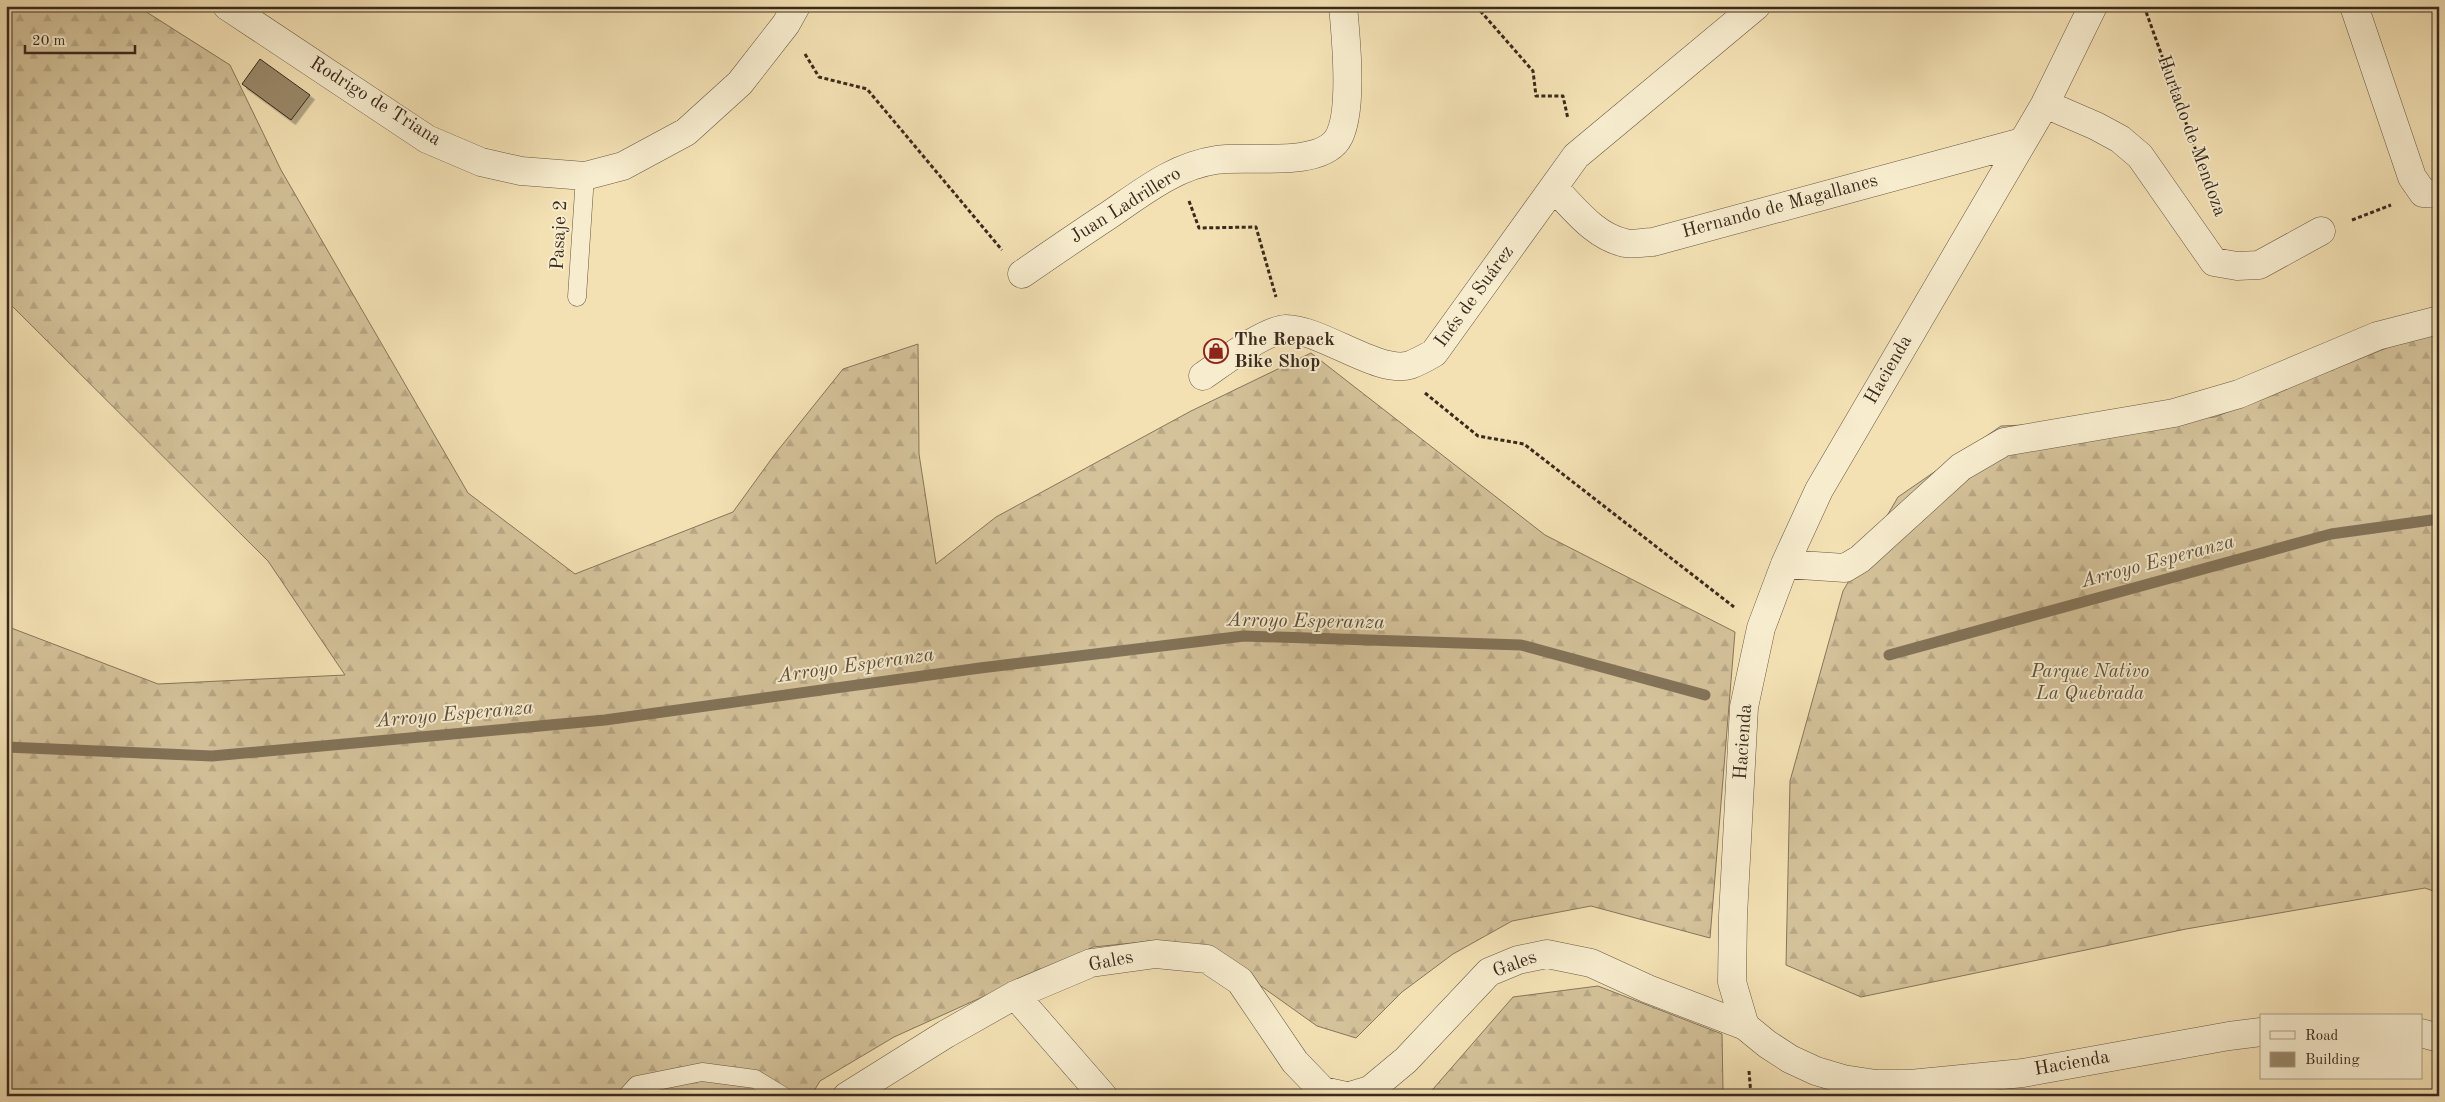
<svg xmlns="http://www.w3.org/2000/svg" width="2445" height="1102" viewBox="0 0 2445 1102" font-family="'Old Standard TT',serif">
<style>
.forest{fill:url(#forest-firs);stroke:#87765b}
.lines{fill:none;stroke-linecap:round;stroke-linejoin:round}
.stream{stroke:#837358;stroke-width:11}
.building{fill:#9a896b;stroke:#3a2a1c;filter:url(#shadow)}
.service-casing{stroke:#685842;stroke-width:19}
.minor-casing{stroke:#685842;stroke-width:29}
.path{stroke:#3a2a1c;stroke-width:3;stroke-dasharray:4 2.5;stroke-linecap:butt}
.service{stroke:#f7ecce;stroke-width:18}
.minor{stroke:#f7ecce;stroke-width:28}
.labels{text-anchor:middle;dominant-baseline:central;stroke-width:4;stroke-linejoin:round;paint-order:stroke}
.street-label{font-size:19px;fill:#3a2a1c;stroke:#f7ecce}
.poi-label{font-size:19px;font-weight:bold;fill:#3a2a1c;stroke:#f7ecce;text-anchor:start}
.park-label{font-size:19px;font-style:italic;fill:#60503c;stroke:#f7ecce}
.water-label{font-size:20px;font-style:italic;fill:#5f4e3a;stroke:#f7ecce}
</style>
<defs>
<pattern id="forest-firs" width="22" height="20" patternUnits="userSpaceOnUse" patternTransform="scale(1.25)"><rect width="22" height="20" fill="#d4c29a"/><path d="M5 1l3.5 6h-7zM16 11l3.5 6h-7z" fill="#b7a784"/></pattern>
<filter id="shadow"><feDropShadow dx="4.5" dy="4.5" stdDeviation="0" flood-color="#0004"/></filter>
</defs>
<rect width="100%" height="100%" fill="#f3e1b4"/>
<filter id="stains"><feTurbulence type="fractalNoise" baseFrequency=".004" numOctaves="4"/><feColorMatrix values="0 0 0 0 .2 0 0 0 0 .09 0 0 0 0 .02 0 0 0 .5 -.17"/></filter>
<radialGradient id="worn" r=".72"><stop offset=".6" stop-color="#630" stop-opacity="0"/><stop offset="1" stop-color="#630" stop-opacity=".3"/></radialGradient>
<path class="forest" d="M6 6H137L230 65 281 170 468 493 575 574 733 512 775 454 843 369 918 344 919 454 936 564 996 517 1191 411 1311 353 1545 535 1735 632 1710 938 1591 906 1512 921 1453 954 1402 992 1356 1038 1317 1026 1230 964 1153 941 1093 947 894 1037 820 1081 811 1096H6V626L158 684 345 675 268 561 6 300Z
M2419 335 2439 337V893L2425 888 2186 929 1861 997 1786 965 1790 781 1843 591 1898 497 2001 426 2215 417Z
M1598 986 1722 1034 1723 1089 1720 1096H1427L1513 997Z"/>
<g class="lines">
<path class="stream" d="M1889 655 2331 534 2439 519
M6 747 212 756 605 720 980 668 1244 636 1521 645 1705 695"/>
</g>
<path class="building" d="M260 59 310 95 291 120 242 84Z"/>
<g class="lines">
<defs>
<path id="service" d="M577 297 585 176
M627 1096 637 1085 702 1072 755 1079 783 1096"/>
<path id="minor" d="M227 6 427 139 481 162 521 171 585 176 623 166 686 132 740 83 786 24 796 6
M2093 6 2045 104 1819 490 1785 564 1761 628 1744 707 1733 916 1732 982 1745 1026 1767 1044 1790 1059 1816 1071 1843 1079 1876 1084H1910L2023 1073 2229 1036 2261 1032
M2354 6 2412 177 2423 193 2439 194
M2045 104 2096 126 2120 139 2140 156 2214 262 2237 266 2259 265 2321 231
M1554 188C1575 209 1594 236 1625 243 1633 245 1644 242 1653 242L2022 142
M1022 274C1051 254 1080 234 1109 215 1143 192 1175 166 1216 160 1246 155 1317 168 1337 140 1354 115 1346 38 1343 6
M1203 376C1221 364 1264 330 1286 329 1321 329 1379 375 1410 365 1418 362 1427 357 1434 353L1576 156 1756 6
M1785 564 1845 568 1860 559 1961 467 2004 442 2174 413 2239 394 2377 336 2439 320
M1015 995 1103 1096
M2421 1033 2439 1038
M847 1096 946 1034 1015 995 1091 963 1156 954 1207 959 1240 981 1295 1062 1323 1091 1346 1096
M1350 1096 1370 1090 1406 1060 1489 972 1518 960 1547 954 1591 963 1648 989 1745 1026"/>
</defs>
<use href="#service" class="service-casing"/>
<use href="#minor" class="minor-casing"/>
<path class="path" d="M1476 6 1533 71 1536 96H1563L1568 119
M2144 6 2214 201
M805 54 819 77 867 89 1002 250
M1189 201 1199 228 1256 227 1276 297
M2352 220 2391 205
M1425 393 1478 436 1524 444 1734 607
M1749 1071 1751 1096"/>
<use href="#service" class="service"/>
<use href="#minor" class="minor"/>
</g>
<defs>
<symbol id="shop-ring" viewBox="-11 -11 22 22"><circle r="9.5" fill="#f7ecce" stroke="#8f2418" stroke-width="1.5"/><path d="M-5-2.5h2.3a2.7 3.5 0 0 1 5.4 0H5L5.5 6h-11ZM-1.5-2.5h3a1.5 2.3 0 0 0-3 0Z" fill="#8f2418"/></symbol>
</defs>
<g fill-rule="evenodd">
<use href="#shop-ring" x="1202" y="337" width="28" height="28"/>
</g>
<g class="labels">
<g class="street-label">
<text transform="translate(375 102) rotate(32)">Rodrigo de Triana</text>
<text transform="translate(2191 136) rotate(70)">Hurtado de Mendoza</text>
<text transform="translate(1126 206) rotate(-32)">Juan Ladrillero</text>
<text transform="translate(1780 207) rotate(-15)">Hernando de Magallanes</text>
<text transform="translate(560 235) rotate(-87)">Pasaje 2</text>
<text transform="translate(1475 297) rotate(-54)">Inés de Suárez</text>
<text transform="translate(1889 370) rotate(-60)">Hacienda</text>
<text transform="translate(1744 742) rotate(-86)">Hacienda</text>
<text transform="translate(1111 962) rotate(-11)">Gales</text>
<text transform="translate(1515 965) rotate(-20)">Gales</text>
<text transform="translate(2072 1064) rotate(-10)">Hacienda</text>
</g>
<g class="poi-label">
<text x="1234" y="340">The Repack<tspan x="1234" dy="22">Bike Shop</tspan></text>
</g>
<g class="park-label">
<text x="2090" y="672">Parque Nativo<tspan x="2090" dy="22">La Quebrada</tspan></text>
</g>
<g class="water-label">
<text transform="translate(2158 562) rotate(-15)">Arroyo Esperanza</text>
<text transform="translate(1306 622) rotate(1)">Arroyo Esperanza</text>
<text transform="translate(856 666) rotate(-8)">Arroyo Esperanza</text>
<text transform="translate(455 715) rotate(-5)">Arroyo Esperanza</text>
</g>
</g>
<rect width="2445" height="1102" fill="none" stroke="#f3e1b4" stroke-width="25"/>
<rect x="8" y="8" width="2430" height="1087" fill="none" stroke="#3a2a1c" stroke-width="2.5"/>
<rect x="12" y="12" width="2420" height="1077" fill="none" stroke="#3a2a1c"/>
<rect x="2260" y="1014" width="162" height="65" fill="#f7ecce" stroke="#ab9e87"/>
<rect x="2270" y="1031" width="25" height="8" fill="#f7ecce" stroke="#ab9e87"/>
<text x="2305" y="1040" font-size="15" fill="#3a2a1c">Road</text>
<rect x="2270" y="1052" width="25" height="15" fill="#9a896b" stroke="#ab9e87"/>
<text x="2305" y="1064" font-size="15" fill="#3a2a1c">Building</text>
<path d="M25 45v8h110v-8" fill="none" stroke="#3a2a1c" stroke-width="2.5"/>
<text x="32" y="45" font-size="15" fill="#3a2a1c" stroke="#f7ecce" stroke-width="4" paint-order="stroke">20 m</text>
<rect width="100%" height="100%" filter="url(#stains)"/>
<rect width="100%" height="100%" fill="url(#worn)"/>
</svg>
